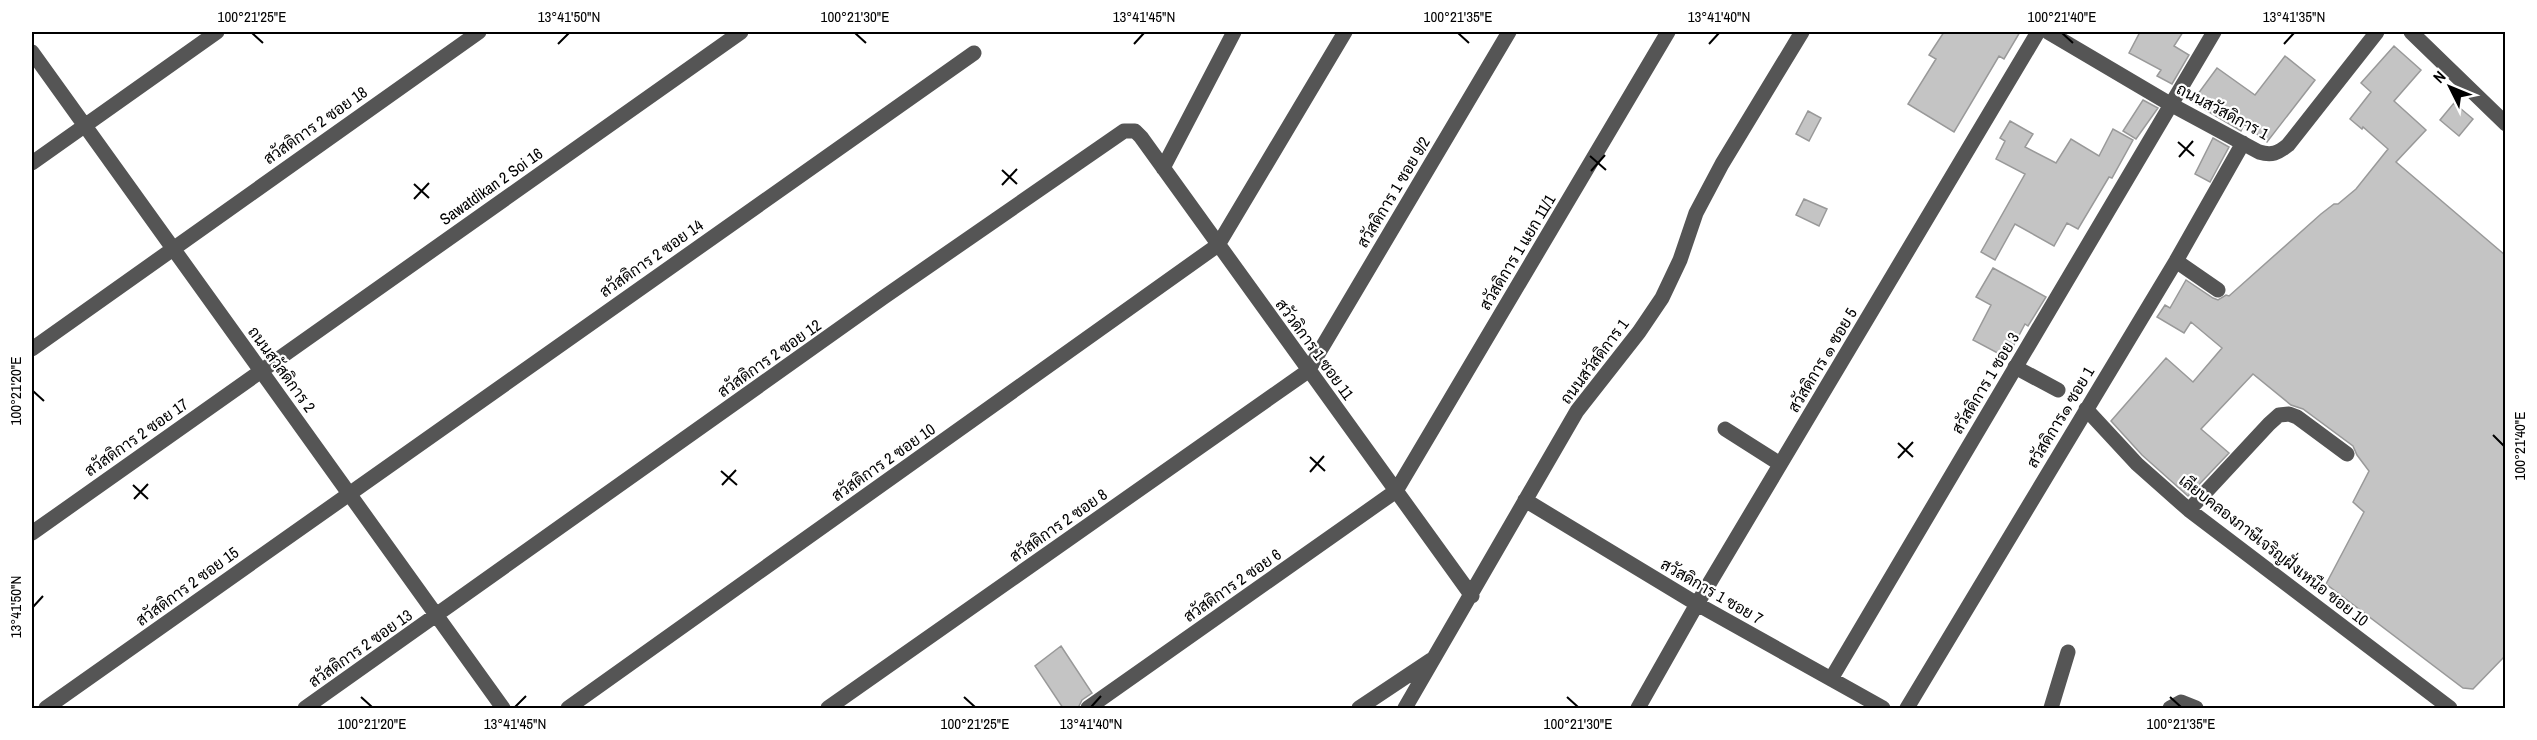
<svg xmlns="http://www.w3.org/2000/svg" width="2537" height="740" viewBox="0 0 2537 740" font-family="'Archivo Narrow',Sarabun,sans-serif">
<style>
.building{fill:#c4c4c4;stroke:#999;stroke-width:1.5}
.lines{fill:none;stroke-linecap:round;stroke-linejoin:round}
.minor{stroke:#555;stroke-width:15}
.ticks{fill:none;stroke:#000;stroke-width:2}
.labels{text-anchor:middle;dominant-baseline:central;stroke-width:4.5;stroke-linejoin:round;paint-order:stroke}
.street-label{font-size:16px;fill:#000;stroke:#fff}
.neatline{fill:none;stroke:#000;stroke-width:2}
.ticks-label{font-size:15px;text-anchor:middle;fill:#000}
</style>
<rect width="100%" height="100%" fill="#fff"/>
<path class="building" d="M1944 32H2020L2004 59 1999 56 1954 132 1908 104 1936 59 1929 55Z
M2140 32H2183L2174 46 2189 55 2172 84 2157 76 2161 70 2129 53Z
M2394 46 2421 70 2394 101 2426 130 2396 162 2505 255V656L2473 689 2463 688 2326 584 2364 512 2353 502 2369 471 2357 455 2353 446 2303 409 2291 405 2253 374 2201 429 2229 453 2188 496 2142 455 2111 421 2166 358 2193 382 2222 348 2191 322 2184 333 2157 317 2165 305 2170 308 2186 280 2213 298 2218 300 2226 295 2229 296 2321 214 2334 204H2338L2356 189 2388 149 2363 127 2362 129 2350 119 2371 92 2361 83Z
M2285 56 2315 80 2267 142 2244 124 2241 131 2192 102 2217 68 2255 95Z
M2143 100 2158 108 2136 139 2123 131Z
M2454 103 2473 119 2459 136 2440 120Z
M1808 111 1821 118 1809 141 1796 134Z
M2010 121 2033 134 2025 147 2056 163 2071 139 2099 156 2113 129 2133 140 2112 178 2109 177 2078 229 2067 223 2054 246 2015 224 1995 260 1981 252 2025 174 1996 159 2005 141 2000 138Z
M2213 138 2229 147 2210 182 2195 174Z
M1804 199 1827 209 1819 226 1796 215Z
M1993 268 2046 297 2028 326 2025 324 2007 358 1973 340 1991 305 1976 297Z
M1061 646 1092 693 1082 700 1078 708H1063L1035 666Z"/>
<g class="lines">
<path class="minor" d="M2048 32 2170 104 2259 152C2272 156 2278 153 2288 145L2377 32
M2411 32 2506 124
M32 52 503 708
M32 163 217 32
M1163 168 1234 32
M2176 261 2218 290
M32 349 479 32
M2015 367 2058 390
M2086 409 2137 464 2189 510 2450 708
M1725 429 1780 464
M1525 500 1697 604 1883 708
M2189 510 2269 424 2279 415 2289 414 2297 417 2347 454
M32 533 741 32
M1831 679 2214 32
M46 708 974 53
M305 708 884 297 1124 131H1135L1141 137 1472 596
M568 708 1218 245 1345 32
M828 708 1308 371 1509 32
M1088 708 1396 491 1668 32
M1359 708 1431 660
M1405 708 1577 411 1639 332 1662 298 1680 260 1696 213 1722 164 1802 32
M1638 708 1697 604 2038 32
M1907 708 2176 261 2243 143
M2051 708 2068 652
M2170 708 2181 702 2196 708"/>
</g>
<path class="ticks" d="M252 33 263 43M855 33 866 43M1458 33 1469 43M2062 33 2073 43M558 44 569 33M1134 44 1144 33M1709 44 1719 33M2284 44 2294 33M2178 142 2194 156M1590 156 1606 170M2179 157 2193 141M1002 170 1017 184M1591 171 1605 155M414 184 429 198M1002 185 1017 169M414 199 429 183M33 391 44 401M2493 435 2504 446M1898 443 1913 457M1310 457 1325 471M1898 458 1913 442M721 471 737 485M1310 472 1324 456M133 485 148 499M722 485 736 470M134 499 148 484M33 607 43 596M361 697 372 707M964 697 975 707M1567 697 1578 707M2170 697 2181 707M515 707 526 696M1091 707 1101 696"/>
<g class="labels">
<g class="street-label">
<text transform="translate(2223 111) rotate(28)">ถนนสวัสดิการ 1</text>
<text transform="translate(315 125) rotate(-35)">สวัสดิการ 2 ซอย 18</text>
<text transform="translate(491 186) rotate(-35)">Sawatdikan 2 Soi 16</text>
<text transform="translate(1393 192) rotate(-59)">สวัสดิการ 1 ซอย 9/2</text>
<text transform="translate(1517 252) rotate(-59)">สวัสดิการ 1 แยก 11/1</text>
<text transform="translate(651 258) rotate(-35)">สวัสดิการ 2 ซอย 14</text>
<text transform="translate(1315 349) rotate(54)">สวัวดิการ 1 ซอย 11</text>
<text transform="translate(769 358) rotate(-35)">สวัสดิการ 2 ซอย 12</text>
<text transform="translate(1822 360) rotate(-59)">สวัสดิการ ๑ ซอย 5</text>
<text transform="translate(1594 361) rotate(-53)">ถนนสวัสดิการ 1</text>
<text transform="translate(282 369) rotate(54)">ถนนสวัสดิการ 2</text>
<text transform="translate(1985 383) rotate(-59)">สวัสดิการ 1 ซอย 3</text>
<text transform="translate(2060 417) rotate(-59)">สวัสดิการ๑ ซอย 1</text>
<text transform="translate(136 437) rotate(-35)">สวัสดิการ 2 ซอย 17</text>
<text transform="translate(883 462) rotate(-35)">สวัสดิการ 2 ซอย 10</text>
<text transform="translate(1058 525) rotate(-35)">สวัสดิการ 2 ซอย 8</text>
<text transform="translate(2274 550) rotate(38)">เลียบคลองภาษีเจริญฝั่งเหนือ ซอย 10</text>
<text transform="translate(1232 585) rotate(-35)">สวัสดิการ 2 ซอย 6</text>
<text transform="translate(187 586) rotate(-36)">สวัสดิการ 2 ซอย 15</text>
<text transform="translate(1712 591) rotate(30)">สวัสดิการ 1 ซอย 7</text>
<text transform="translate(360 648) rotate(-35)">สวัสดิการ 2 ซอย 13</text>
</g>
</g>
<rect width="2537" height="740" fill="none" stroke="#ffffff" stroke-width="66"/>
<g transform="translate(2450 87) rotate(313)" stroke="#ffffff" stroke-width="4.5" paint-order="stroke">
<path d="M0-4.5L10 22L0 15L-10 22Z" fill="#000000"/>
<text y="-9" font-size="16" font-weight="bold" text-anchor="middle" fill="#000000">N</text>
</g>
<rect x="33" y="33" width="2471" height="674" class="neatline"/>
<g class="ticks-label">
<text x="252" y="22">100°21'25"E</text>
<text x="569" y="22">13°41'50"N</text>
<text x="855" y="22">100°21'30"E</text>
<text x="1144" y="22">13°41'45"N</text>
<text x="1458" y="22">100°21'35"E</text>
<text x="1719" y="22">13°41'40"N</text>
<text x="2062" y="22">100°21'40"E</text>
<text x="2294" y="22">13°41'35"N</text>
<text transform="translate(16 391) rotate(-90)" y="5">100°21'20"E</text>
<text transform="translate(2520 446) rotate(-90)" y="5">100°21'40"E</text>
<text transform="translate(16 607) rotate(-90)" y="5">13°41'50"N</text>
<text x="372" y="729">100°21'20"E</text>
<text x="515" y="729">13°41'45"N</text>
<text x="975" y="729">100°21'25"E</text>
<text x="1091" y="729">13°41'40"N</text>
<text x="1578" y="729">100°21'30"E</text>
<text x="2181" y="729">100°21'35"E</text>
</g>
</svg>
